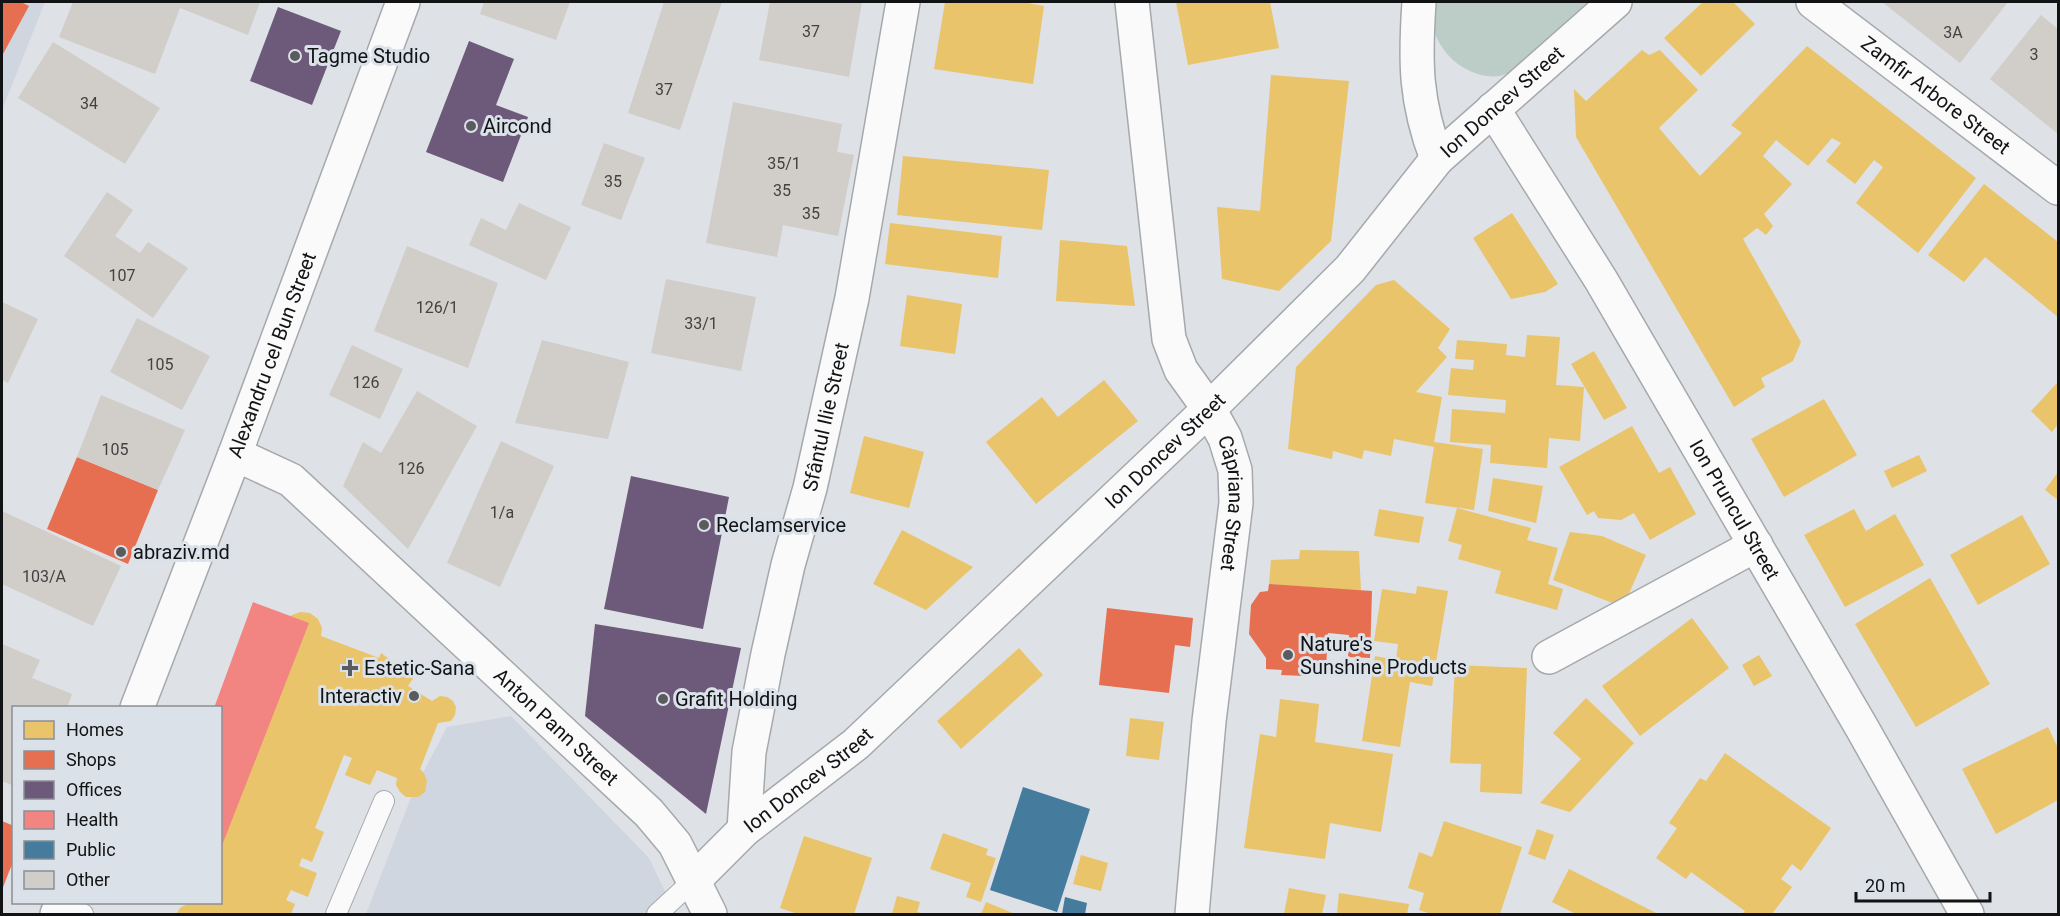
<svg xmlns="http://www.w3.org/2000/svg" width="2060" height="916" viewBox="0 0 2060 916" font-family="Roboto,sans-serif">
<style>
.built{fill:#cfd6df}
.green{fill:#bcccc7}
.homes{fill:#e9c46a}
.shops{fill:#e76f51}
.offices{fill:#6d597a}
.health{fill:#f28482}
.public{fill:#457b9d}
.building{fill:#d1cdc9}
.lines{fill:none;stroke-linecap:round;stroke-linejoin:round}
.lane-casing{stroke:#a6a9ac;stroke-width:22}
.street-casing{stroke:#a6a9ac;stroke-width:36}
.secondary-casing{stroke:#a6a9ac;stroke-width:36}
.lane{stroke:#fafafb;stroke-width:20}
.street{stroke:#fafafb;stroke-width:33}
.secondary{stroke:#fafafb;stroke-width:33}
.poi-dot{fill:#595b5e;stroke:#dbe1e8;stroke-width:2}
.labels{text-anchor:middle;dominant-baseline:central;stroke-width:6;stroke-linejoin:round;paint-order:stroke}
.number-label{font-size:16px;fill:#424243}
.poi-label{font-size:20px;fill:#111315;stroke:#dbe1e8;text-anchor:start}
.street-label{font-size:20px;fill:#111315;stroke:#dbe1e8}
</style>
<rect width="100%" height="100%" fill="#dee1e5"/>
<path class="built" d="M2 2H45L2 110Z
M511 716 649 858 676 914H366L414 790 447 727Z"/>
<path class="green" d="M1431 2H1588C1570 18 1551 35 1533 51 1525 58 1517 68 1508 73 1491 82 1466 72 1453 60 1436 44 1429 24 1431 2Z"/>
<path class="homes" d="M945 2H1022L1044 6 1033 84 934 69Z
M1176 2H1270L1279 48 1188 65Z
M1703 2H1733L1755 24 1701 76 1664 38Z
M1807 46 1976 178 1918 253 1856 203 1883 167 1874 160 1855 184 1826 161 1841 143 1832 138 1808 166 1776 140 1763 156 1792 184 1764 214 1773 226 1766 235 1757 228 1743 239 1801 342 1793 361 1761 378 1765 387 1734 407 1576 137 1574 89 1586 101 1642 50 1649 55 1660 50 1698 90 1659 128 1700 176 1742 133 1731 125Z
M1271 75 1349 81 1331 241 1279 291 1222 279 1217 207 1260 211Z
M903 156 1049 170 1042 230 897 215Z
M1984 184 2058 242V317L1985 257 1964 282 1928 255Z
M1512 213 1558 284 1545 292 1511 299 1473 238Z
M890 223 1002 236 998 278 885 264Z
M1060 240 1127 246 1135 306 1056 301Z
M1394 280 1450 329 1438 348 1447 357 1416 392 1442 397 1434 442 1483 449 1474 510 1425 503 1434 447 1394 439 1391 456 1364 450 1362 459 1333 451 1332 459 1288 449 1296 367 1376 285Z
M907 295 962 304 955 354 900 346Z
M1527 335 1560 337 1556 385 1584 387 1580 441 1549 438 1547 468 1490 463 1491 445 1450 442 1452 409 1505 413 1506 400 1448 395 1451 368 1473 370 1474 360 1455 359 1457 340 1507 344 1506 355 1525 357Z
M1594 351 1627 408 1604 420 1571 364Z
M1104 380 1138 421 1036 504 986 442 1042 397 1058 417Z
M2058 382V424L2052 432 2031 411Z
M1824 399 1857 455 1784 497 1751 439Z
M1632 426 1659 473 1670 467 1696 514 1650 540 1634 513 1621 520 1598 518 1594 511 1587 515 1559 467Z
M864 436 924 452 909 508 850 493Z
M1919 455 1927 471 1892 488 1884 471Z
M2058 472V500L2045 490Z
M1493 478 1543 486 1536 523 1488 511Z
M1457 508 1531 528 1527 540 1558 548 1548 584 1563 589 1557 610 1495 593 1501 571 1458 559 1462 545 1448 541Z
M1379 509 1424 517 1419 543 1374 536Z
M1854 509 1866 531 1895 514 1924 565 1845 607 1804 535Z
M2022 515 2050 564 1978 605 1950 555Z
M902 530 973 567 926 610 873 584Z
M1570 532 1602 536 1646 555 1623 607 1553 580Z
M1300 550 1359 551 1361 591 1269 584 1271 560 1299 559Z
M1930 578 1990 684 1916 727 1855 624Z
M1417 586 1448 591 1432 686 1410 682 1400 747 1362 741 1375 656 1396 660 1398 644 1374 641 1382 589 1416 594Z
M300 612 310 613 318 619 322 628 321 636 379 658 381 653 414 677 408 686 432 701 440 696 447 697 453 701 456 707 455 715 451 721 438 723 420 769 424 773 427 781 425 792 418 797H406L400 792 396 785 397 778 377 770 370 785 345 775 352 758 344 755 315 828 324 832 312 862 302 858 299 866 317 873 308 897 291 890 286 900 295 904 291 914H176L181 907 190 903 220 902V822L226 824 264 726 253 722 272 674 284 679 296 649 288 643 284 633V629L290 616Z
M1692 618 1729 668 1640 736 1602 686Z
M1019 648 1043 675 961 749 937 721Z
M1759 655 1772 676 1754 686 1742 665Z
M1455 665 1527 668 1522 794 1480 792 1481 764 1450 763Z
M1586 698 1634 743 1570 812 1540 803 1581 759 1553 733Z
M1280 699 1319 704 1315 742 1393 754 1381 832 1330 823 1325 859 1244 848 1260 734 1276 737Z
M1130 718 1164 722 1159 760 1126 756Z
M2048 727 2058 748V800L1996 834 1962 769Z
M1725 753 1831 828 1801 871 1792 864 1781 879 1792 887 1772 914H1742L1745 911 1691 872 1686 879 1656 858 1677 828 1669 823 1700 778 1706 781Z
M1444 821 1522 847 1500 914H1431L1419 910 1424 893 1408 888 1419 852 1432 857Z
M1537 829 1554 835 1545 860 1528 854Z
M943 833 988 849 986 855 996 858 981 902 966 897 971 883 930 869Z
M804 836 872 858 854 914H798L780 908Z
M1081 855 1108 863 1101 891 1073 884Z
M1569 869 1658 914H1576L1552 902Z
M1289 888 1326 895 1322 914H1284Z
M1339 893 1409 904 1407 914H1337Z
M897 896 920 902 917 912 925 914H892Z
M986 902 1015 914H981Z"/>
<path class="shops" d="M2 2H21L29 6 2 56Z
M77 457 158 490 128 564 47 529Z
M1269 584 1372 591 1370 658 1348 657 1349 635 1328 633 1326 669 1306 668 1305 676 1281 675 1282 670 1266 669V658L1249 634 1251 605 1260 592 1268 591Z
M1107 608 1193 618 1190 647 1175 645 1169 693 1099 685Z
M2 821 14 826V859L2 890Z"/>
<path class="offices" d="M278 7 341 31 312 105 250 81Z
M469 41 514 59 496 105 528 117 503 182 426 152Z
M631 476 729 497 703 629 604 609Z
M595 624 741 648 706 814 585 716Z"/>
<path class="health" d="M253 602 309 623 221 848 220 708H214Z"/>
<path class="public" d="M1023 787 1090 809 1057 912 990 890Z
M1065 897 1087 903 1085 914H1062Z"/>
<path class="building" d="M73 2H260L248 35 180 8 155 74 59 37Z
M484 2H570L556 40 480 14Z
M664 2H722L680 130 628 113Z
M770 2H862L849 77 759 60Z
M1882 2H2008L1960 63Z
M2041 15 2058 29V134L1990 79Z
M53 42 160 108 125 164 18 98Z
M733 102 842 124 837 152 854 155 838 236 783 225 777 257 706 243Z
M604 143 645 158 621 220 581 205Z
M107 192 133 210 115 236 140 253 148 242 188 268 153 318 64 256Z
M519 203 571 227 546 280 469 245 481 218 506 230Z
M407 246 498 283 468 368 374 331Z
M666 279 756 297 741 371 651 353Z
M2 302 38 319 8 383 2 380Z
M137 318 210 356 182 410 110 372Z
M542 340 629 362 608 439 515 423Z
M352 345 403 369 380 419 329 395Z
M417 391 477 426 408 549 343 486 363 442 381 453Z
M101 395 185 430 158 490 77 457Z
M501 441 554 466 500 587 447 563Z
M2 511 121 566 93 626 2 584Z
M2 644 40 660 32 678 72 694 67 708H14V786L2 781Z"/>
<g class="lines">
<defs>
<path id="lane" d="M61 906 83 914
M336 914 384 801
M657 914 694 880"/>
<g id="street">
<path id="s1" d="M1132 2 1169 339 1181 370 1209 409 1225 438 1235 470 1236 503 1209 721 1192 914"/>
<path d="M1419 2C1415 62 1415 101 1437 159"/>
<path id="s2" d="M1813 2 2058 188"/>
<path id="s3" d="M1493 109 1601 280 1862 728 1967 914"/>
<path id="s4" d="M235 454 291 480 649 813 675 844 710 914"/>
<path d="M1549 657 1756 545"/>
<path id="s5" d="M744 830 749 752 768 654 788 565 810 488 852 298 903 2"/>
<path id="s6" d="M694 880 744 830 856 744 1209 409 1350 269 1437 159 1615 2"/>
</g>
<g id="secondary">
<path id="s7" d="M137 708 235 454 403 2"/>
<path d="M57 914 62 902"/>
</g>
</defs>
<use href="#lane" class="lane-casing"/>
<use href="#street" class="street-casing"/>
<use href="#secondary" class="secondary-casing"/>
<use href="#lane" class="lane"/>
<use href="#street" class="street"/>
<use href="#secondary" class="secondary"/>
</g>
<g class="poi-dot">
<circle cx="295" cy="56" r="6"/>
<circle cx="471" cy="126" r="6"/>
<circle cx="704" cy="525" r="6"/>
<circle cx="121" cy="552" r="6"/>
<circle cx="1288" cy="655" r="6"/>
<path d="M347 659h6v6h6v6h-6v6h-6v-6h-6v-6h6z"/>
<circle cx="414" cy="696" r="6"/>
<circle cx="663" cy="699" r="6"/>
</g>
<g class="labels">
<g class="number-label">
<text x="811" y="31">37</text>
<text x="1953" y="32">3A</text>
<text x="2034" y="54">3</text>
<text x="664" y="89">37</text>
<text x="89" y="103">34</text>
<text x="784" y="163">35/1</text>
<text x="613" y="181">35</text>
<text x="782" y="190">35</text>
<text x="811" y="213">35</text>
<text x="122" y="275">107</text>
<text x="437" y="307">126/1</text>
<text x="701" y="323">33/1</text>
<text x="160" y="364">105</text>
<text x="366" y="382">126</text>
<text x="115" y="449">105</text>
<text x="411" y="468">126</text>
<text x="502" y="512">1/a</text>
<text x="44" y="576">103/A</text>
</g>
<g class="poi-label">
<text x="307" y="56">Tagme Studio</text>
<text x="483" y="126">Aircond</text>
<text x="716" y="525">Reclamservice</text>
<text x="133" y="552">abraziv.md</text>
<text x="1300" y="644">Nature's<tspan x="1300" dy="23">Sunshine Products</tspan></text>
<text x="364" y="668">Estetic-Sana</text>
<text x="402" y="696" text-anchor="end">Interactiv</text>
<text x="675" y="699">Grafit Holding</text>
</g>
<g class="street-label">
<text stroke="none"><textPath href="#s2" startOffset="154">Zamfir Arbore Street</textPath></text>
<text stroke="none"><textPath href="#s6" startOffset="1124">Ion Doncev Street</textPath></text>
<text stroke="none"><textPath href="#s7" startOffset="378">Alexandru cel Bun Street</textPath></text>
<text stroke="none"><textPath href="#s5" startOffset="422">Sfântul Ilie Street</textPath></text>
<text stroke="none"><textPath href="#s6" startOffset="638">Ion Doncev Street</textPath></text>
<text stroke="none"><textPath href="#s1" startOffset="520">Căpriana Street</textPath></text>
<text stroke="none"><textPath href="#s3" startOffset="468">Ion Pruncul Street</textPath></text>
<text stroke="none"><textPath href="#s4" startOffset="424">Anton Pann Street</textPath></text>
<text stroke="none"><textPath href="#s6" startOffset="152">Ion Doncev Street</textPath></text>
</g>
</g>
<rect width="2060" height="916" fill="none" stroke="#111315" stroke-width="6"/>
<rect x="12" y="706" width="210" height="198" fill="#dbe1e8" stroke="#8a8f94" stroke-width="1.5"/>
<rect x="24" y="721" width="30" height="18" fill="#e9c46a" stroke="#8a8f94" stroke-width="1.5"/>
<text x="66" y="736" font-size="18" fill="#111315">Homes</text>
<rect x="24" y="751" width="30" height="18" fill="#e76f51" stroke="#8a8f94" stroke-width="1.5"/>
<text x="66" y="766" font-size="18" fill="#111315">Shops</text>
<rect x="24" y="781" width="30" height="18" fill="#6d597a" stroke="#8a8f94" stroke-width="1.5"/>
<text x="66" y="796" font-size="18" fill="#111315">Offices</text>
<rect x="24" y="811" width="30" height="18" fill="#f28482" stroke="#8a8f94" stroke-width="1.5"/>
<text x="66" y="826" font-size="18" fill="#111315">Health</text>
<rect x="24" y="841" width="30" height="18" fill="#457b9d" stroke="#8a8f94" stroke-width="1.5"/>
<text x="66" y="856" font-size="18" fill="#111315">Public</text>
<rect x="24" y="871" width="30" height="18" fill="#d1cdc9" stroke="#8a8f94" stroke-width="1.5"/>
<text x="66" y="886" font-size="18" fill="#111315">Other</text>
<path d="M1856 892v9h134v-9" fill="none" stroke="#111315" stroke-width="3"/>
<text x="1865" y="892" font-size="18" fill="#111315" stroke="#dbe1e8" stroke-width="4.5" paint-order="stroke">20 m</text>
</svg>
